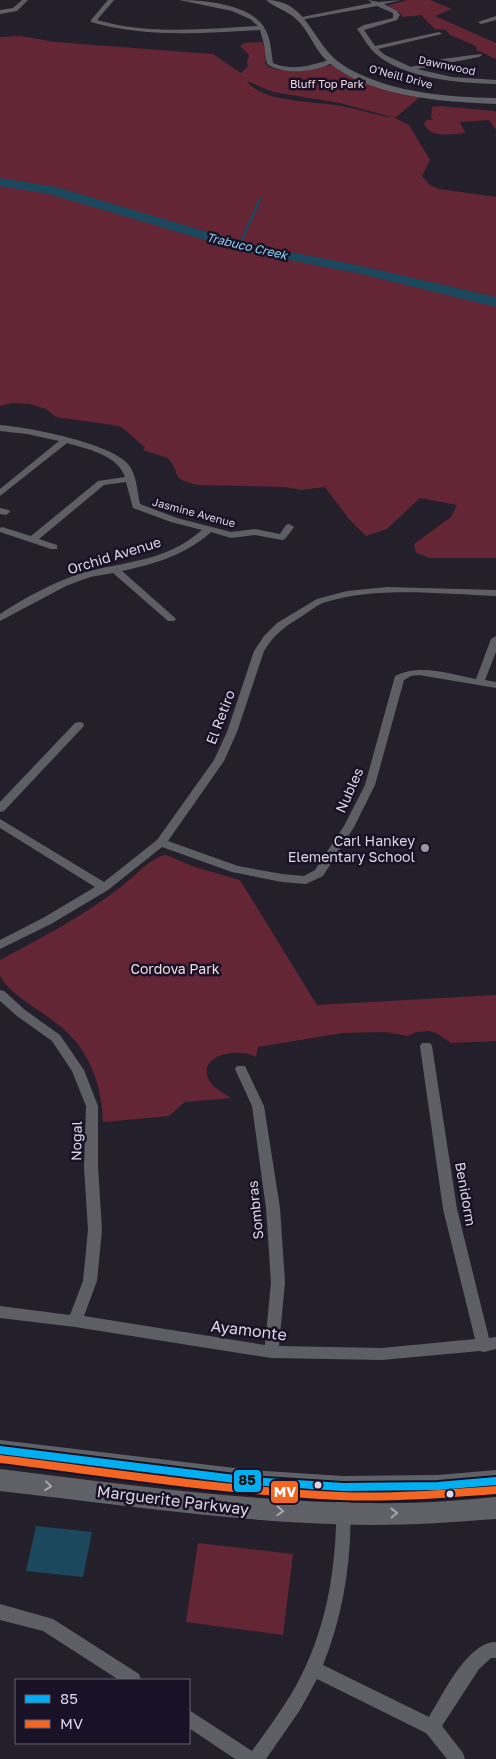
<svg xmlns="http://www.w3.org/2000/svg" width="496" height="1759" viewBox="0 0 496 1759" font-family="'Golos Text',sans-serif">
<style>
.green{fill:#642535;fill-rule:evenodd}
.water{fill:#1b485d}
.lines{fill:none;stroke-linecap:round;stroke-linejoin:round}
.stream{stroke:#1b485d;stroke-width:2.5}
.river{fill:#1b485d;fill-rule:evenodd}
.street{fill:#5e5f64;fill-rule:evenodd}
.secondary{fill:#616168;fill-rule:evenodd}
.primary{fill:#606167;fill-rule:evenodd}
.bus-1-casing{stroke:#191226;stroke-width:12}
.bus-2-casing{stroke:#191226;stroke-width:12}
.bus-1{stroke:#00aff2;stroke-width:8}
.bus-2{stroke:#f26522;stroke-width:8}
.oneway{stroke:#a9a7b2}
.poi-dot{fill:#9a96a3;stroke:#191226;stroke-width:2}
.bus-dot{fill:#dad6e4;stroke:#191226;stroke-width:2}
.labels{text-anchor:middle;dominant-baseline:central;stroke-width:5;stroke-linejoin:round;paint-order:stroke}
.far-street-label{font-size:11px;fill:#dad6e4;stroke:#191226}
.far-park-label{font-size:11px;fill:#f2dadd;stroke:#191226}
.far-water-label{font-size:12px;font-style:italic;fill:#8dd0f1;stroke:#191226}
.street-label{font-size:14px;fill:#dad6e4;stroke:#191226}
.poi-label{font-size:14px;fill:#dad6e4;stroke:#191226;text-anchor:end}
.park-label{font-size:14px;fill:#f2dadd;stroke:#191226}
.near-street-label{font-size:16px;fill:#dad6e4;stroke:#191226}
.line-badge{stroke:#191226;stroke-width:2}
.badge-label{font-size:14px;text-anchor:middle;font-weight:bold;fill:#fff}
.pale-badge-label{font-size:14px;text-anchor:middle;font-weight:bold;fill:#111}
</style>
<rect width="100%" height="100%" fill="#24202b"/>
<path class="green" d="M407 0H430L452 9 435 16 496 43V59C488 57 486 52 477 51L476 46 450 35 446 30 435 29 421 15 403 17 399 12 389 7V5Z
M21 36 55 42 213 54 241 73 248 66 247 62 249 55 240 46 244 43 263 42 267 56 265 64 269 67 279 70 334 65 357 77 421 96 395 118 409 125 430 160 422 176 430 185 439 189 496 197V558H430L416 553 414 544 451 517 457 505 420 498 387 529 366 536 349 519 325 487 302 490 285 487 199 485C169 479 182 475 168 458L143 450 145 447C135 440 129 432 119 426L56 417 46 409 29 404 12 403 0 406V37ZM247 81 273 92 340 103 395 118C378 116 362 110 346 107 321 101 262 104 247 81Z
M440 106 494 111 496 112V130L489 120 460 122 465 133C451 134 429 139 424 123L427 120H434L431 118 432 107Z
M166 855 195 867 240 880 317 1005 496 995V1041L451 1043 438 1034 429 1031 416 1032 408 1036 385 1032 342 1033 258 1047 256 1057C240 1047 196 1054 209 1080 213 1088 224 1093 231 1098L185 1102 169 1116 103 1122C102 1093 95 1067 77 1043 70 1035 61 1026 52 1020 39 1009 6 992 0 975 0 971 0 964 0 960 42 937 84 916 122 886 133 878 152 856 166 855Z
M198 1543 293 1554 283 1635 186 1622Z"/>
<path class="water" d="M36 1526 92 1532 83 1577 26 1571Z"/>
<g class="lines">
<path class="stream" d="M239 246 260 199"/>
<path class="river" d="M0 178 56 187 241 242 361 266 496 297V307L361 274 239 250 49 194 0 186Z"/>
<path class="street" d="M22 0H28L17 11 0 14V10L13 8Z
M108 0H114L97 20C149 35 204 29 258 26L250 19 232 11 179 0C204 0 252 4 265 29 271 39 271 52 273 63 293 72 312 65 332 59L335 61C319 72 284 76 267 64L264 44 260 30C203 33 146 38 91 22V20Z
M368 0 379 2 401 0 384 4 397 11 400 15 397 20 364 30 375 46 439 32 442 34 378 49 385 55 411 67 442 59 481 54 482 55 479 57 417 69 452 77 496 80V84C460 83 405 79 376 54 368 47 363 37 357 29L364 25 393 18V13L377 6 300 20 297 18 372 3Z
M496 16V20L481 24 478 22Z
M0 425C28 427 110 443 128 464 137 475 137 491 140 504L177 518 231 532 255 529 280 534 286 525 289 524 294 527 285 539 282 540 255 535 231 538 211 532C186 555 154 564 122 571L174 617 176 619 174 621H168L113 573 90 577 66 586 0 621V614C25 598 53 582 82 573 125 561 166 562 202 530L171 522 133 508 126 482 104 485 39 539 57 545V549H51L0 532V528L2 527 31 536 98 481 125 477C118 455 87 449 67 443L0 496V489L59 441 27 434 0 431Z
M0 508 9 510 10 512 6 515 0 514Z
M387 587 496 590V596C442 594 378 586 326 602 316 605 308 613 299 618 284 627 273 636 264 651L237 732 224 761 168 841 238 866 282 874 304 876 315 870 344 826 365 785 395 676C420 663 450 674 476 679L491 639 496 636V652L485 680 496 682V688L419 675 411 676 404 680 375 785 354 827 323 876 306 884 282 882 232 872 162 847 108 890 51 924 0 949V940L43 918 95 887 0 828V819L104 882 157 840 214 760 227 732 254 651 264 636 277 623 317 599 347 591Z
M79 722 83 723 84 725 83 727 4 811 0 812V802L75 723Z
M0 990 4 991 25 1010 60 1035 84 1070 98 1106V1167L102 1230 97 1281 84 1316 265 1345 271 1282 266 1208 252 1106 235 1069 237 1066H245L264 1106 280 1208 285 1282 279 1346 382 1348 475 1339 443 1209 420 1046 422 1043H430L432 1046 457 1209 489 1338 496 1337V1349L484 1352 480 1351 382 1360 271 1358 75 1327 0 1318V1306L70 1315 83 1281 88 1230 84 1167 86 1106 72 1071 52 1041 17 1016 0 1001Z
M343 1480 348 1482 350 1487C353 1549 346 1608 323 1665L429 1717C443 1695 467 1642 496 1642V1658H491L479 1669 442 1726 463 1753 465 1759H447L426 1733 317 1679 300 1710 266 1759H235L189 1728V1710L252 1751C270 1726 289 1701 302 1674 331 1616 338 1550 336 1487L338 1482Z
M0 1604 53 1619 139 1674 141 1680H119L43 1631 0 1620Z"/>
<path class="secondary" d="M266 0C302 0 310 32 330 54 335 60 344 66 351 70 395 93 447 97 496 98V104C444 102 368 97 327 61 314 49 309 30 295 18 287 11 274 7 266 0Z"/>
<path class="primary" d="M0 1440 251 1470 343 1476 438 1475 496 1470V1492L438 1497 343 1498 251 1492 0 1460Z
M0 1469C123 1484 247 1502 371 1503 413 1504 454 1501 496 1497V1519C454 1522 413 1525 371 1525 247 1524 123 1505 0 1491Z"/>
<defs>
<path id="bus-1" d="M0 1450 251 1481 343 1487 438 1486 496 1481"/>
<path id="bus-2" d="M0 1459C113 1473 226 1491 340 1496 392 1498 444 1494 496 1490"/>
</defs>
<use href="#bus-1" class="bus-1-casing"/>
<use href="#bus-2" class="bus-2-casing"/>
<use href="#bus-1" class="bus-1"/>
<use href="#bus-2" class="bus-2"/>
</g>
<defs><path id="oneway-chevron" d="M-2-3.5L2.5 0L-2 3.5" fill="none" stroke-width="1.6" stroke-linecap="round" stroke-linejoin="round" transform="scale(1.25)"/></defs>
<g class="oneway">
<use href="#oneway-chevron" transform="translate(48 1486) rotate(6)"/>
<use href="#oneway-chevron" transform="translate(280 1511) rotate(3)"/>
<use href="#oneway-chevron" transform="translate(394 1513) rotate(-1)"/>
</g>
<circle class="poi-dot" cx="425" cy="848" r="5"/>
<g class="bus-dot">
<circle cx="318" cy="1485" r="4.5"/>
<circle cx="450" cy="1494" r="4.5"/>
</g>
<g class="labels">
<g class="far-street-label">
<text transform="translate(447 65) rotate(12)">Dawnwood</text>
<text transform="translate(401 76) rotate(15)">O'Neill Drive</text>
<text transform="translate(194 512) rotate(15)">Jasmine Avenue</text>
</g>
<g class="far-park-label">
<text x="327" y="83">Bluff Top Park</text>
</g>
<g class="far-water-label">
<text transform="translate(247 246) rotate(13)">Trabuco Creek</text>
</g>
<g class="street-label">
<text transform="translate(114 555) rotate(-17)">Orchid Avenue</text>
<text transform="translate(220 717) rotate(-69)">El Retiro</text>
<text transform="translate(349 790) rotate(-66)">Nubles</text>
<text transform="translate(76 1141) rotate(-89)">Nogal</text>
<text transform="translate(466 1194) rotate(80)">Benidorm</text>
<text transform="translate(255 1210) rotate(-96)">Sombras</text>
</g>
<g class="poi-label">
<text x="415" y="840">Carl Hankey<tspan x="415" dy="16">Elementary School</tspan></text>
</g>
<g class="park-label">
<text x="175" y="968">Cordova Park</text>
</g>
<g class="near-street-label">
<text transform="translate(249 1330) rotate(7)">Ayamonte</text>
<text transform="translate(173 1500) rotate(7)">Marguerite Parkway</text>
</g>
</g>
<g class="line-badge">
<rect x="233" y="1469" width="29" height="24" rx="5" fill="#00aff2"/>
<rect x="270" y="1480" width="29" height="24" rx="5" fill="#f26522"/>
</g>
<g class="badge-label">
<text x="285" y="1497">MV</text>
</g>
<g class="pale-badge-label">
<text x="247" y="1485">85</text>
</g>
<rect x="15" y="1679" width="175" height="65" fill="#191226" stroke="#666072"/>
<rect x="25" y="1695" width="25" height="8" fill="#00aff2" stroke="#666072"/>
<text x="60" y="1704" font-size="15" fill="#dad6e4">85</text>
<rect x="25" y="1720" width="25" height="8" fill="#f26522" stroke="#666072"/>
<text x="60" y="1729" font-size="15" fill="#dad6e4">MV</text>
</svg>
